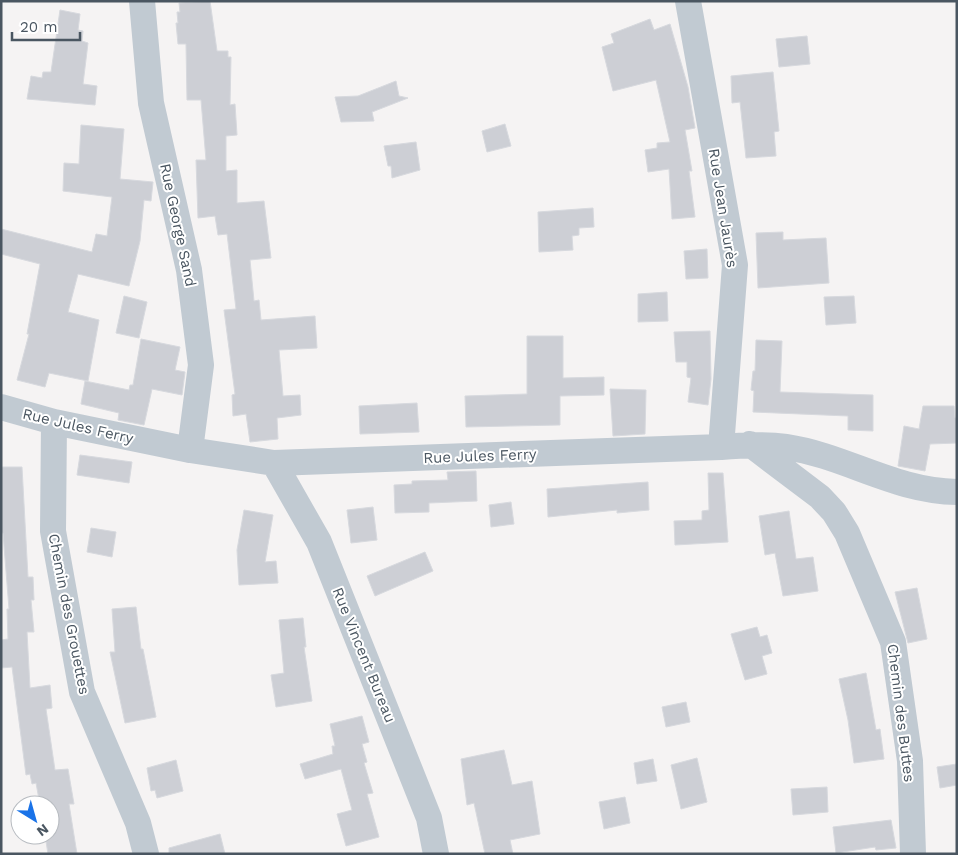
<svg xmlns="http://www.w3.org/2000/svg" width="958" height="855" viewBox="0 0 958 855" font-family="'Work Sans',sans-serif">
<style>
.building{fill:#cdcfd5;stroke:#d7d9de}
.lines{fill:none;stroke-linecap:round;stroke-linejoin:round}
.minor{stroke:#c1cad2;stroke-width:26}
.labels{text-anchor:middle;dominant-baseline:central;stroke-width:4;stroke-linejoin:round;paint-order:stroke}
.street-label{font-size:15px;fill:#4a5661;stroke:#fff}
</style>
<rect width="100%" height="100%" fill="#f5f3f3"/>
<path class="building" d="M210 1 217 51H228V57H231L230 105 235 104 237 135 226 136V171L237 170V203L264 201 271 258 250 260 254 301 259 300 261 320 315 316 317 348 279 350 283 396 300 395 301 415 277 418 278 439 250 442 246 414 233 416 232 395 235 394 224 310 236 309 227 234 218 235 215 216 198 218 196 160H206L201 100H187L186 44H178L176 23H178L177 12H180L179 3Z
M60 10 80 14 78 30 83 31 82 41 88 43 83 84 97 86 95 105 27 99 31 76 42 78 43 72H51Z
M650 19 654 30 670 24 688 87 695 128 685 130 692 171H689L695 217 672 219 669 169 648 172 645 150 657 148V143L670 142 656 80 613 91 602 47 614 43 611 34Z
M807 36 810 64 779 67 776 39Z
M773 72 779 131 774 132 776 156 746 158 740 102 732 103 731 76Z
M396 81 399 96 408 98 372 112 374 121 341 122 335 97 358 96Z
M505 124 511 146 487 152 482 131Z
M81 125 124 129 120 179 153 182 151 201 144 200 140 241 129 286 78 274 68 312 99 320 88 381 49 373 45 387 17 380 29 334H27L40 264 1 254V229L92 252 96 234 107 236 112 197 63 191 64 163 79 164Z
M416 142 420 170 392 178 391 166H388L384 146Z
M593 208 594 227 579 228V235L572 236 573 250 539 252 538 212Z
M783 232V240L826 238 829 283 758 288 756 233Z
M707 249 708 278 686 279 684 251Z
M667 292 668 321 638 322V294Z
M124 296 147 302 139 338 116 333Z
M854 296 856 323 826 325 824 297Z
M710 331 711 379 708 405 688 402 691 378 687 377V362H676L674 332Z
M527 336H563V378L604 377V395L560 396V425L466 427 465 396 527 394Z
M141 339 180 347 175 370 185 372 182 395 152 389 144 425 118 420 119 413 81 404 85 381 129 390 130 385H133Z
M756 340 782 341 780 392 873 395V431L848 430V416L753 412 754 391 751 390 753 371H755Z
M610 389 646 390 645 434 613 436Z
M417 403 419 432 360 434 359 406Z
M923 406H954L955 418H957V443L930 444 925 471 898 466 904 426 919 429Z
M80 455 132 462 129 483 77 475Z
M1 467H22L28 577H33L34 600H31L34 632H27L30 688 50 685 52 708 46 709 55 770 68 769 74 804H69L77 854H48L45 835H50V805H40L36 783 32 784 30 774 26 775 12 667 1 668V640L8 639 7 609H9L3 533H1Z
M476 471 477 501 429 503V512L395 513 394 485 412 484V481L448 480 447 472Z
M708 473H723L728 542 675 545 674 521 702 520V511L709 510Z
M648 482 649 510 617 513V510L548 517 547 489Z
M511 502 514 524 491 527 489 505Z
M373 507 377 540 351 543 347 510Z
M244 510 273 515 265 562 276 561 278 583 239 585 237 550Z
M789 511 796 559 813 557 818 591 783 596 775 553 765 555 759 516Z
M91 528 116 532 112 557 87 552Z
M425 552 433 571 375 596 367 576Z
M917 588 927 639 908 643 895 592Z
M136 607 141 649H143L156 717 125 723 110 652H115L112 609Z
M303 618 306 647H304L312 701 276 707 271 675 284 673 279 620Z
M757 627 760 637 767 635 772 653 762 656 767 674 745 680 731 634Z
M866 673 876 730 880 729 884 759 854 763 848 720 839 679Z
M686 702 690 722 666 727 662 707Z
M362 716 369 742 362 744 367 762 364 763 373 793 367 794 379 837 346 846 337 814 352 810 341 769 305 779 300 764 333 754 332 746H335L330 724Z
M504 750 512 785 532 781 540 834 510 840 513 854H485L474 803 467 805 461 759Z
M697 758 707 802 681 809 671 765Z
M653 759 657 781 637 784 634 763Z
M176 760 183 791 157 798 155 790 151 791 147 768Z
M957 764V785L940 788 937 767Z
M827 787 828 812 793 815 791 789Z
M625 797 630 823 604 829 599 802Z
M891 820 896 848 876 850 875 847 836 853 833 827Z
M220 834 225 854H169V848Z"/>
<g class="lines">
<path class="minor" d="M142 1 151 103 189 270 201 365 190 450
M688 1 735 265 721 447
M1 407 54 422 190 450 274 463 721 447C743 445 764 444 786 447 846 456 894 491 957 492
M54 422 53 531 82 692 138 823 146 854
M750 444 820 497 834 512 847 533 893 642 910 761 913 854
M274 463 319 542 429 818 436 854"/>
</g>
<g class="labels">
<g class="street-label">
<text transform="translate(723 208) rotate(81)">Rue Jean Jaurès</text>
<text transform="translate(178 225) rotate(78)">Rue George Sand</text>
<text transform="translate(78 426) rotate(13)">Rue Jules Ferry</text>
<text transform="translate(480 456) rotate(-2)">Rue Jules Ferry</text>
<text transform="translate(69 614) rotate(79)">Chemin des Grouettes</text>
<text transform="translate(364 655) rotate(68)">Rue Vincent Bureau</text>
<text transform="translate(901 713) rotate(83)">Chemin des Buttes</text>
</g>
</g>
<rect width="958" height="855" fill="none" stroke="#4a5661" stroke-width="5"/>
<g transform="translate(35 820) rotate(143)"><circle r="24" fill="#ffffff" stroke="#b7bbc0"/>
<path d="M0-4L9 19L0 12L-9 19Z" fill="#1a73e8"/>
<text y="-8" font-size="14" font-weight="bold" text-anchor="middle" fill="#4a5661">N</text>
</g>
<path d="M12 32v8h68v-8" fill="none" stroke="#4a5661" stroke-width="2.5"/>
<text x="20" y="32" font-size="15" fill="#4a5661" stroke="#ffffff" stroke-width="4" paint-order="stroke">20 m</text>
</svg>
